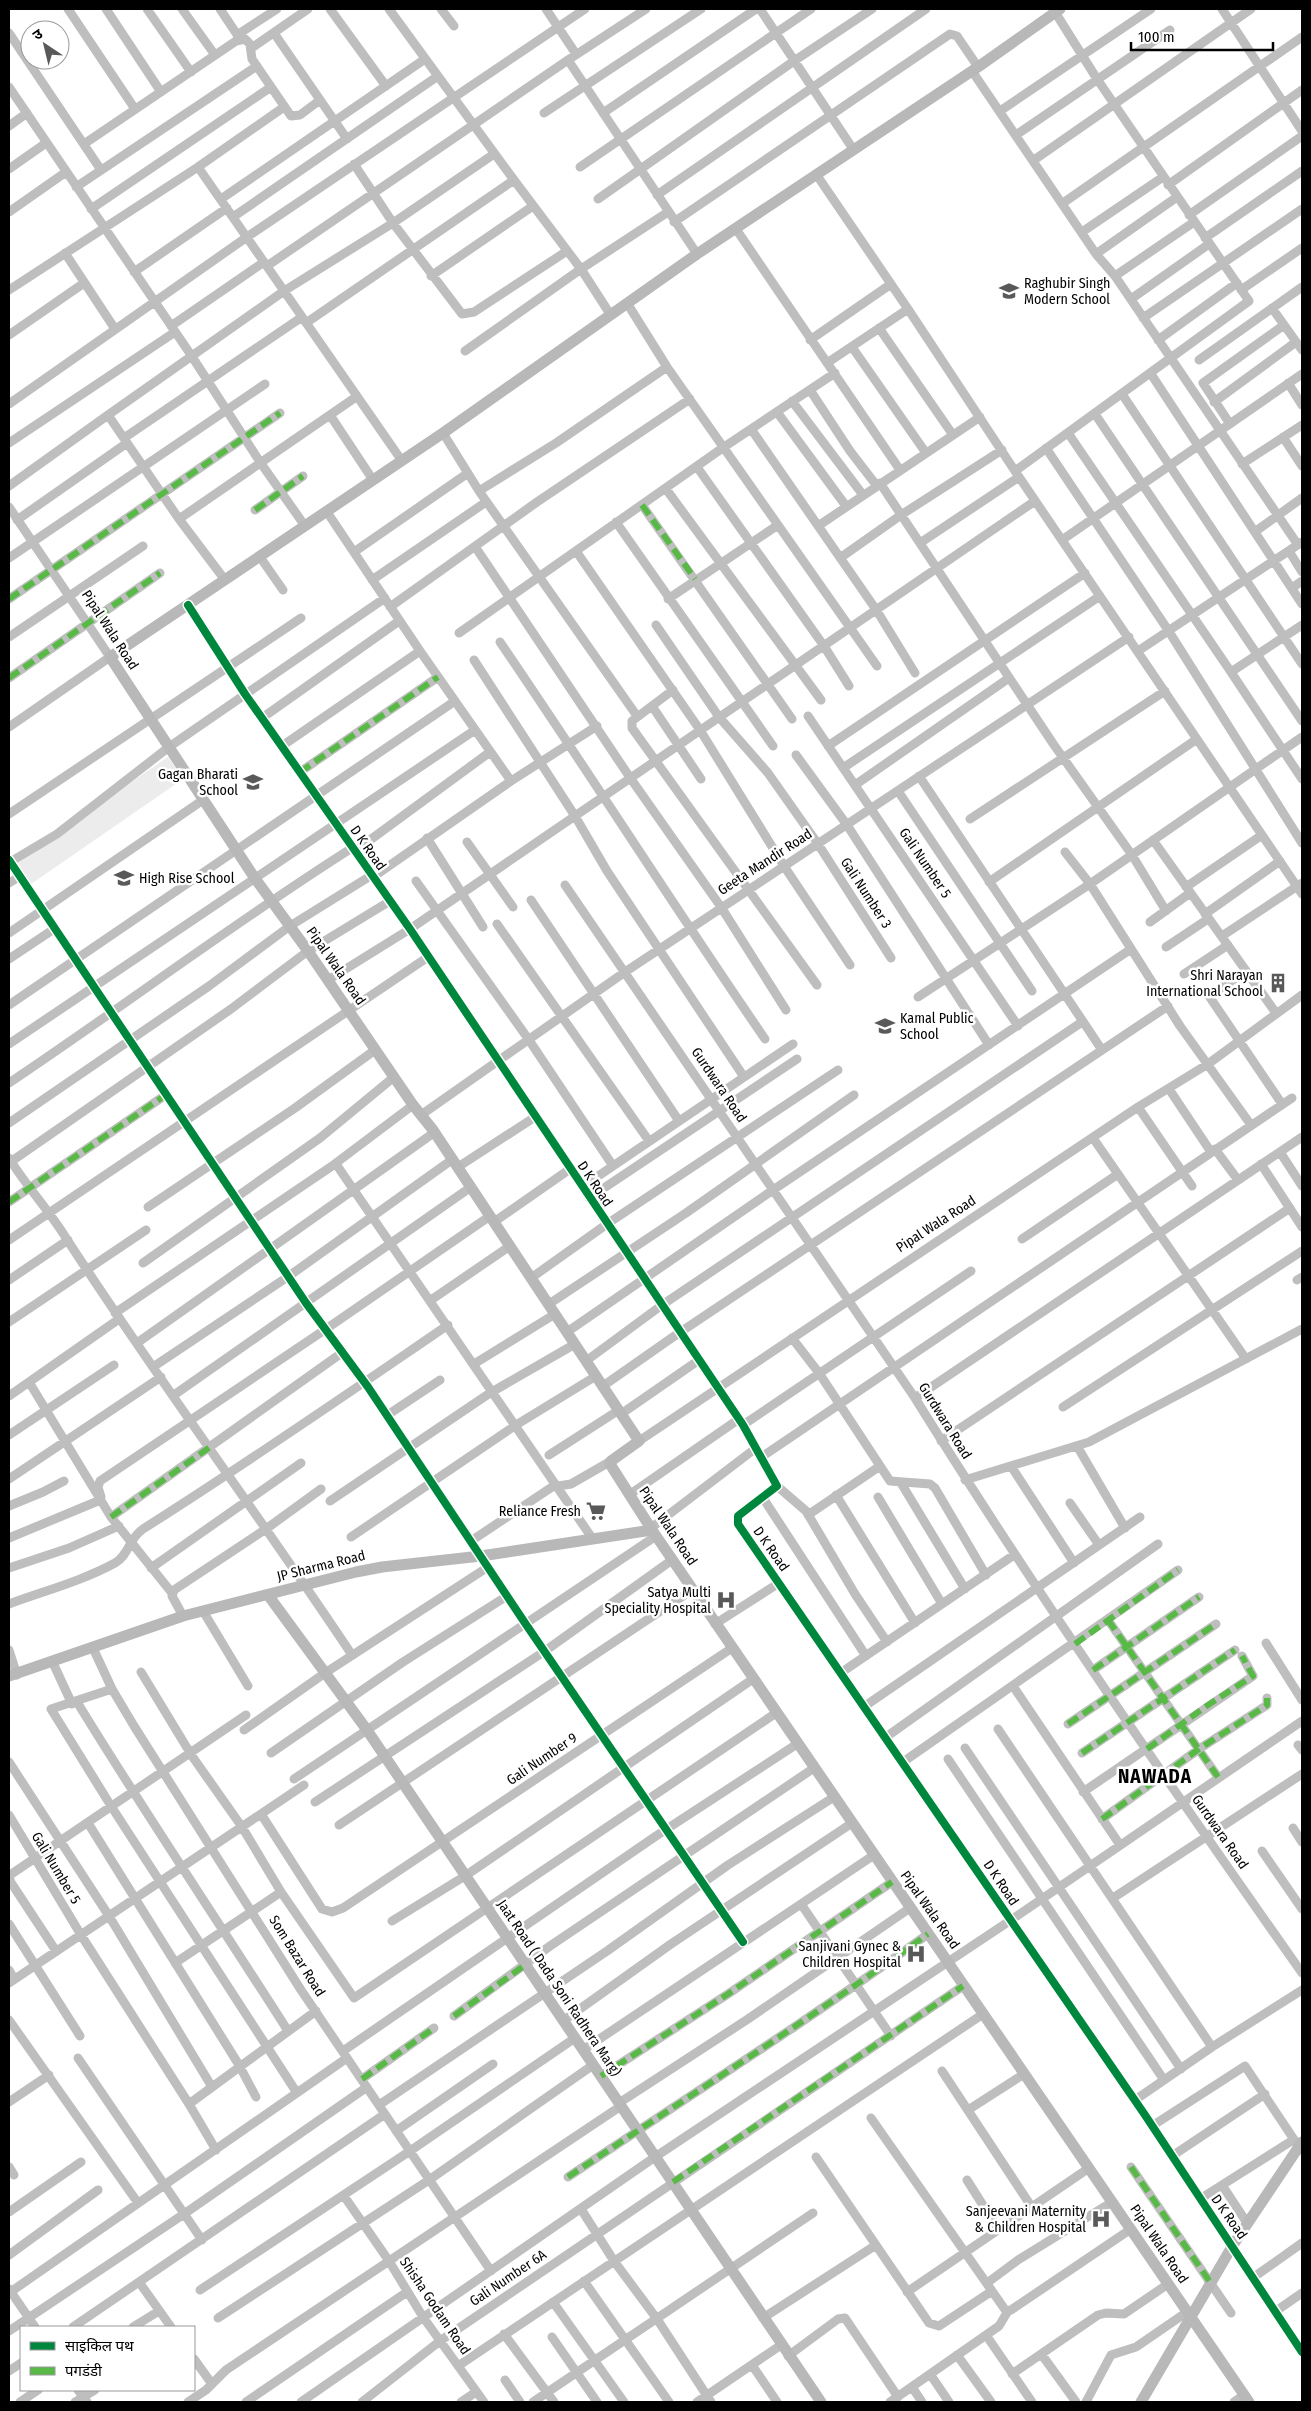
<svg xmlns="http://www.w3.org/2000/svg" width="1311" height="2411" viewBox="0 0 1311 2411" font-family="'Fira Sans Condensed','Noto Sans Devanagari',sans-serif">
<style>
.green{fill:#ececec}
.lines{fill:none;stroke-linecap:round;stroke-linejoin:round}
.street{stroke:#bebebe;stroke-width:9}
.secondary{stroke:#b8b8b8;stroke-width:11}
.quiet{stroke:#58b947;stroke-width:6;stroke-dasharray:12 6;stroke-linecap:butt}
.cycleway-casing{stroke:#fff;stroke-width:11}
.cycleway{stroke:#00873e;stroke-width:8}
.labels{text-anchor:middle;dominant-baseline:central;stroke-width:5;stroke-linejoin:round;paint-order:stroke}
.poi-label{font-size:14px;fill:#000;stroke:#fff;text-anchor:end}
.street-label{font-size:14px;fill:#000;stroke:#fff}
.district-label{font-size:19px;font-weight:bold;letter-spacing:1px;fill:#000;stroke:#fff}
</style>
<rect width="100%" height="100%" fill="#fff"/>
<path class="green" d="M168 757 183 779 31 884 15 862Z"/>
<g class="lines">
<path class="street" d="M68 9 135 109
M106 9 161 92
M147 9 191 72
M182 9 215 55
M220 9 240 39
M330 9 386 86
M389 9 514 180
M441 9 454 26
M546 9 576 54
M646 9 568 60 697 254
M760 9 853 149
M1222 9 1302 131
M9 33 101 170
M274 33 347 139
M237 35 277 9
M250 45 252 59 291 116 300 115 320 100
M972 71 1096 254 1115 276 1298 545
M9 87 191 355 260 462 305 526
M1000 111 1151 9
M544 113 701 9
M603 113 756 9
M9 126 27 113
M1016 135 1170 30
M84 144 236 41 245 39 253 47 308 9
M1034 160 1251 9
M354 164 393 223 462 314 474 312 567 251
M198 167 402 461
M580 167 811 9
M9 169 46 143
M816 174 908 309
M1168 185 1302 90
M76 187 257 66
M657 195 926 9
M221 199 425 59
M598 199 794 61 872 9
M1063 203 1302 37
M91 209 271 87
M9 212 66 172
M1189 215 1302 136
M233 217 438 76
M674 222 950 34 957 36 978 67
M736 229 900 470
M1082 232 1163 177
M1205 238 1302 171
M65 253 115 329
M1096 254 1177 197
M267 266 568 60
M134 272 227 208
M431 276 533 206
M1115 276 1194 222
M9 290 198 167 284 107
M1241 290 1302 248
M1131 299 1209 244
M627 303 667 367 877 666
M1272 308 1302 350
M610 314 581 269 668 212
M1143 318 1302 209
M306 323 514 180 581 269 465 351
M171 326 264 262
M879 328 953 435
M9 335 84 283
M810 340 891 284
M1158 340 1237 283
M852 347 926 453
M1199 360 1302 287
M827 363 908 309 1015 471 1302 894
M1151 374 1302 604
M1288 383 1302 405
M810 390 850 451 877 486
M1122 394 1302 664
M792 401 863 495
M1214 402 1296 342
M9 404 247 237 585 9
M777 412 846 506
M1095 414 1302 721
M330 415 373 480
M1230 424 1203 383 1284 325
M751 429 877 611 915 673
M443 433 479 491 556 443 667 367
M1068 433 1231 672 1302 625
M1283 437 1302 466
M124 438 302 317
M9 443 175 332
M1046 448 1168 630 1302 843
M1242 464 1302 425
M697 467 824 646 849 686
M1015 471 1249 301 1097 79 1055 12
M880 483 1054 745 1132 855 1166 911
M9 486 108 415
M666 489 821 700
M479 491 637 716
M642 505 792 719
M9 507 110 657 9 727
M255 510 303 476
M327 512 420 651 511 781
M179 519 108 415 284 291 393 223 494 154
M17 520 127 443
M616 522 773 746
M818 526 980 417
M1256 531 1302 498
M1062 540 1302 374
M920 543 1019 477
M476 548 631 779 721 907 786 1010
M576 551 700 730 784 866 850 965
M1289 551 1302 572
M354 552 468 473
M260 557 283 590
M9 558 265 384
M840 558 901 515 1002 450
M225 580 179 519 356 397
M372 580 486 502
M1292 588 1302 581
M9 599 280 413
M668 599 778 525
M188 605 245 694 410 929 743 1425 777 1486 738 1516V1524L1145 2115 1302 2352
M390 607 537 502 690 399
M656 625 719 717 768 773 818 844 891 958
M459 633 724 447 835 373
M9 637 143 546
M500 642C590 774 675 908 765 1039
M1138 651 1302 542
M474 660 575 816 607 871 744 1077
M1231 672 1302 779
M9 678 160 573
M673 690 632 721V728L817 985
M652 706 701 779
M808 716 1018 1026
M262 718 399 621
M282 746 420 651
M828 746 1085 573
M796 755 847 825 989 1045
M843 768 1100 596
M300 772 438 677
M919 776 1102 1050
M855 785 1009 678
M898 791 1032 991
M9 814 301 618
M970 819 1165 691
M427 838 483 927
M1153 840 1276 1013
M467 842 513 907
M355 851 490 752
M1065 852 1090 884 1180 1026 1251 1125
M9 860 306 1303 368 1387 525 1623 743 1942
M10 862 57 834 169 747 385 598
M373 877 511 781 597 726
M416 881 529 1040 613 1166
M989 882 1197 739
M9 883 19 877
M565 885 915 1398C1037 1594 1169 1784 1302 1973
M1186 887 1262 835
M531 900 679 1121
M1205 914 1280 861
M1150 922 1190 893
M497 924 649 1141
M9 933 203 800
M1222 936 1302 883
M1166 947 1208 919
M9 959 54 929
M1246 971 1209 996 1282 1104
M1184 974 1228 945
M328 980 410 929 1035 501
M918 997 1090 884 1302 737
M9 1005 455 701
M9 1044 475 730
M9 1083C124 1006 235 922 352 848
M1169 1089 1211 1152
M1138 1107 1192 1186
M421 1115 625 972 1129 637
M9 1123 209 986 290 926 372 875
M1093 1138 1246 1359
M1215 1149 1238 1180
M1280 1152 1302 1186
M9 1158C26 1186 49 1210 66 1238 158 1380 259 1515 352 1655
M9 1163 231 1009 308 951 390 901
M336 1164 592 1538
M1261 1164 1302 1227
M458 1167 535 1117
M582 1187 793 1044
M589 1198 797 1059
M9 1202 167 1094
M148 1207 295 1108 375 1050
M494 1222 570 1169
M1022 1239 1118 1174
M9 1240 428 957
M143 1263 320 1138 394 1077
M531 1278 607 1224 838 1070
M9 1280 68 1240
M1297 1280 1302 1277
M431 1300 510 1246
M549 1304 686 1213 854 1095
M115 1313 332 1166 413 1105
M9 1322 146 1230
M567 1332 773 1190 1131 949
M792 1338 819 1373 890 1481 930 1484 935 1488 986 1575
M137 1343 435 1132
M586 1361 662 1305 1082 1022
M474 1364 555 1314
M153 1367 289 1276 453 1159
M29 1382 111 1517 172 1593
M603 1386 673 1337 1168 1006
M174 1395 471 1187
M9 1396 119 1319
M915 1398 1302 1137
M1063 1407 1302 1251
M621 1414 699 1360
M386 1416 440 1380
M743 1425 971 1271
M9 1435 114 1365
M639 1441 1138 1107 1208 1064 1302 995
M941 1441 1290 1208
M1077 1446 1125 1528
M549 1455 619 1410
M760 1458 1292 1098
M1011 1466 1074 1563
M9 1479 161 1377
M965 1480 1089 1442 1302 1329
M901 1483 965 1589
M777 1486 806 1511 855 1594 887 1642
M629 1495 739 1419
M836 1495 915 1623
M878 1497 942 1604
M763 1498 866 1656
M330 1501 490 1393 575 1344
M1070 1503 1099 1545
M9 1506 43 1492 64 1481
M808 1515 880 1466
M111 1517 343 1352
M651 1528 756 1448
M351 1537 516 1425 596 1376
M9 1538 98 1501 101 1497 98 1487 100 1481 326 1329 490 1216
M471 1541 552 1487 571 1484 611 1461
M9 1568 69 1548 119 1526
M151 1568 301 1463
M9 1604C44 1591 82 1581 115 1563 129 1555 129 1538 143 1529 246 1464 347 1394 448 1325
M203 1611 248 1686
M183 1616 172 1596 174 1590 266 1529 321 1489
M1108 1620 1218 1777
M715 1624 779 1583
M1266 1643 1302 1700
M93 1648 112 1689 134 1726 301 1990 491 2271
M9 1650 17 1675
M53 1663 72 1704
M1093 1670 1199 1597
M141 1672 192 1756 242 1827 281 1892 354 1998 776 1713
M842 1672 1014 1555
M1013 1686 1120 1845
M112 1689 51 1709 111 1806 297 2093
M77 1702C145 1813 218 1921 288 2031
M865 1706 1140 1517
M1068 1724 1216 1624
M998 1729 1212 2047
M244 1730 325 1673 488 1567
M886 1737 1158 1544
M1298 1745 1302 1750
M965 1748 1181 2069
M271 1753 403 1662 507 1596
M1082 1753 1235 1650
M948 1759 1164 2080
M9 1762 109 1916 212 2087
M903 1762 1178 1570
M294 1779 656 1536
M1083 1792 1253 1676 1242 1656
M315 1802 545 1651 672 1560
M261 1814 322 1909 332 1912 343 1908 732 1648
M9 1815 81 1935 189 2104 216 2150
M1102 1819 1199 1749 1267 1705V1698
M88 1823 239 2065 256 2097
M339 1825 692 1590
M1293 1828 1302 1842
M1262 1851 1302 1909
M1113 1898 1302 1774
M801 1904 891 2036
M392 1921 465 1876 753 1679
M9 1924 80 2036
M56 1951 10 1881V1875L246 1715
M175 1963 281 1892
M9 1970 14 1979
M9 1983 304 1785
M454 2016 550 1946 814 1768
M9 2020 138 2203
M563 2021 671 1944 852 1823
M583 2050 874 1855
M343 2051 656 1836 797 1744
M78 2058 202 2240
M942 2071 1031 2206
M601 2076 728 1994 892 1882
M362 2079 434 2028
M1135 2100 1212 2047 1302 1990
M9 2102 49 2075
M619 2103 748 2019 910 1908
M189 2104 316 2011
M379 2105 607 1951 728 1865 834 1797
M968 2110 1024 2074
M871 2118 1006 2311 1011 2310 1131 2229
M1152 2126 1245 2066 1301 2150
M396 2131 493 2064
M1172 2156 1265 2094
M816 2157 929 2323 939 2326 992 2291
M9 2167 14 2175
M1131 2167 1231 2313
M568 2177C688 2097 810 2019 928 1934
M967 2180 998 2229
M1222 2185 1247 2223
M344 2196 389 2261 423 2317 484 2402
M1200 2199 1293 2140
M581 2209 614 2261 657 2319 711 2402
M9 2212 81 2162
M9 2255 98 2190
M1254 2277 1302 2243
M584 2281 669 2402
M139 2282 171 2327
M987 2283 1018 2260 1112 2202
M9 2289 35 2327
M200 2290 410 2151 575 2038
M907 2292 1089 2168
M9 2293 347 2058
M553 2302 624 2402
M1276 2311 1302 2293
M218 2318 429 2180 593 2065
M763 2318 876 2245
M73 2327 385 2114
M133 2327 159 2311
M9 2331 184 2214 367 2087
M504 2334 554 2402
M986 2335 1032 2402
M552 2337 597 2402
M957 2355 991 2402
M1042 2355 1076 2402
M788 2356 838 2319 845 2318 898 2397
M194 2359 212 2384
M752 2365 777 2402
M458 2366 983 2014
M9 2371 21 2363
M930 2374 949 2402
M1012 2374 1098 2315 1106 2313 1124 2314 1168 2284
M505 2380 520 2402
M912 2387 922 2402
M78 2390 87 2402
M20 2402 38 2390
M75 2402 95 2390
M188 2402 206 2390 226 2370 621 2106
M246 2402 407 2292
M301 2402 655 2157 1011 1920 1302 1721
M362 2402 440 2341 963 1986
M461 2402 476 2392
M533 2402 813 2213
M697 2402 781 2345
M890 2402 999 2326 1008 2311
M1086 2402 1111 2355 1136 2347 1187 2312
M1234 2402 1244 2395"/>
<path class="secondary" d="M1060 9 978 67 697 254 443 433 110 657 254 877 308 951 413 1105 433 1130 639 1441 611 1461 610 1464 652 1530 1249 2402
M268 1595 367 1730 821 2402
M9 1676 183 1616 356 1572 382 1567 481 1556 652 1530
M1141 2402 1233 2245 1302 2142"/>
<path class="quiet" d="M642 505 695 579
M255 510 303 476
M9 599 280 413
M9 678 160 573
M300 772 438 677
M9 1202 167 1094
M111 1517 210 1447
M1108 1620 1218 1777
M1075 1644 1178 1570
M1093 1670 1199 1597
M1068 1724 1216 1624
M1147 1749 1208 1705 1253 1676 1242 1656
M1082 1753 1235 1650
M1102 1819 1199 1749 1267 1705V1698
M454 2016 525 1965
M601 2076 728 1994 892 1882
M362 2079 434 2028
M1131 2167 1210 2282
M568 2177C688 2097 810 2019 928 1934
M673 2182 963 1986"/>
<defs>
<path id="cycleway" d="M188 605 245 694 410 929 743 1425 777 1486 738 1516V1524L1145 2115 1302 2352
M9 860 306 1303 368 1387 525 1623 743 1942"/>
</defs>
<use href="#cycleway" class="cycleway-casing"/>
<use href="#cycleway" class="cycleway"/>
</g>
<defs>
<symbol id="school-bare" viewBox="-9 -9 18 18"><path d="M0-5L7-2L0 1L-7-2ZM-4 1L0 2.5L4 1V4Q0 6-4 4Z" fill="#595959" stroke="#fff" stroke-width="2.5" paint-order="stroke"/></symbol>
<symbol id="building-bare" viewBox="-9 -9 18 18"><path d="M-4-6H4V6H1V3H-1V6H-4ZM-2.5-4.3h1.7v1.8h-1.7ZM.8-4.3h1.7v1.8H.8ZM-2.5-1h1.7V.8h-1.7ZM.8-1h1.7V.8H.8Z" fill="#595959" stroke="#fff" stroke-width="2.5" paint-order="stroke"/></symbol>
<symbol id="supermarket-bare" viewBox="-9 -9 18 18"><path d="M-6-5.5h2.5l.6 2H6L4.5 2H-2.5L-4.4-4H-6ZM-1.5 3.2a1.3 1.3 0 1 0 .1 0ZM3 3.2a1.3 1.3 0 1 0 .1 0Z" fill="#595959" stroke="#fff" stroke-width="2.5" paint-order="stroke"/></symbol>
<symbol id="hospital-bare" viewBox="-9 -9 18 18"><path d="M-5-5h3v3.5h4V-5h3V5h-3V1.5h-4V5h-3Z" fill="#595959" stroke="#fff" stroke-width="2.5" paint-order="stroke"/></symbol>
</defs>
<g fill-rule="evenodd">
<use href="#school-bare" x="995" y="277" width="28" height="28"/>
<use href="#school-bare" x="239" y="768" width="28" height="28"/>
<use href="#school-bare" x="110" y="864" width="28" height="28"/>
<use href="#building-bare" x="1264" y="969" width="28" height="28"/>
<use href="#school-bare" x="871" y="1012" width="28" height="28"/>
<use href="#supermarket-bare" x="582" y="1497" width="28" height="28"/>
<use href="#hospital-bare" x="712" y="1586" width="28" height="28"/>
<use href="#hospital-bare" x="902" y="1940" width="28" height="28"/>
<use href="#hospital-bare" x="1087" y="2205" width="28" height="28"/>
</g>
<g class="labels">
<g class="poi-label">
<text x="1024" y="283" text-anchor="start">Raghubir Singh<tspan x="1024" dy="16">Modern School</tspan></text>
<text x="238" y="774">Gagan Bharati<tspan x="238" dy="16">School</tspan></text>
<text x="139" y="878" text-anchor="start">High Rise School</text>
<text x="1263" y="975">Shri Narayan<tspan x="1263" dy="16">International School</tspan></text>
<text x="900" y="1018" text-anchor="start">Kamal Public<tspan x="900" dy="16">School</tspan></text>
<text x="581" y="1511">Reliance Fresh</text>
<text x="711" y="1592">Satya Multi<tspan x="711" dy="16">Speciality Hospital</tspan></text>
<text x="901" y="1946">Sanjivani Gynec &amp;<tspan x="901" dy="16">Children Hospital</tspan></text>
<text x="1086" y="2211">Sanjeevani Maternity<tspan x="1086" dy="16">&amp; Children Hospital</tspan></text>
</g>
<g class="street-label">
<text transform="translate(110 630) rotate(57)">Pipal Wala Road</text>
<text transform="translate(368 848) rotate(55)">D K Road</text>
<text transform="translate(765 862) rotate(-33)">Geeta Mandir Road</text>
<text transform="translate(925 863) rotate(56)">Gali Number 5</text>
<text transform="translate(866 893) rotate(57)">Gali Number 3</text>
<text transform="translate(336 966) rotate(55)">Pipal Wala Road</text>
<text transform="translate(719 1085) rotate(56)">Gurdwara Road</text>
<text transform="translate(595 1184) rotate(56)">D K Road</text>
<text transform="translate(936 1224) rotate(-33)">Pipal Wala Road</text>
<text transform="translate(945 1421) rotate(58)">Gurdwara Road</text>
<text transform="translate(668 1526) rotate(56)">Pipal Wala Road</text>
<text transform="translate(771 1549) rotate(55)">D K Road</text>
<text transform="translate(321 1566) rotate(-14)">JP Sharma Road</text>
<text transform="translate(542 1759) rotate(-34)">Gali Number 9</text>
<text transform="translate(1220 1832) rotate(55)">Gurdwara Road</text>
<text transform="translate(56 1868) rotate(59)">Gali Number 5</text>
<text transform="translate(1001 1883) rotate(56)">D K Road</text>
<text transform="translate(930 1910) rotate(55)">Pipal Wala Road</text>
<text transform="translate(297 1956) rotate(58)">Som Bazar Road</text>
<text transform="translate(559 1988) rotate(56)">Jaat Road ( Dada Soni Radhera Marg)</text>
<text transform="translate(1229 2217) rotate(55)">D K Road</text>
<text transform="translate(1159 2244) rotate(56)">Pipal Wala Road</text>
<text transform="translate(508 2278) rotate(-34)">Gali Number 6A</text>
<text transform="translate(435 2306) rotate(56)">Shisha Godam Road</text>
</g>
<g class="district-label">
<text x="1155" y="1776">NAWADA</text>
</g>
</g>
<rect width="1311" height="2411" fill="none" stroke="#000000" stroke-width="20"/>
<rect x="20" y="2326" width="175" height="65" fill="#ffffff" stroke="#999999"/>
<rect x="30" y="2342" width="25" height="8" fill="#00873e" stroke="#999999"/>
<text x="65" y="2351" font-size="15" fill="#000000">साइकिल पथ</text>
<rect x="30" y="2367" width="25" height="8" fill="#58b947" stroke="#999999"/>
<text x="65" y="2376" font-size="15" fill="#000000">पगडंडी</text>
<g transform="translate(45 45) rotate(325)"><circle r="24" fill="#ffffff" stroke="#999999"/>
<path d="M0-4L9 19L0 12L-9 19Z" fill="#595959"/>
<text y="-8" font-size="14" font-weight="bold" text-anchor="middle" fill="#000000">उ</text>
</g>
<path d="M1131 42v8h142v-8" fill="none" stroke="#000000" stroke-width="2.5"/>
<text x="1138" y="42" font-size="15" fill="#000000" stroke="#ffffff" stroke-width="4" paint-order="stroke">100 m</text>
</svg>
